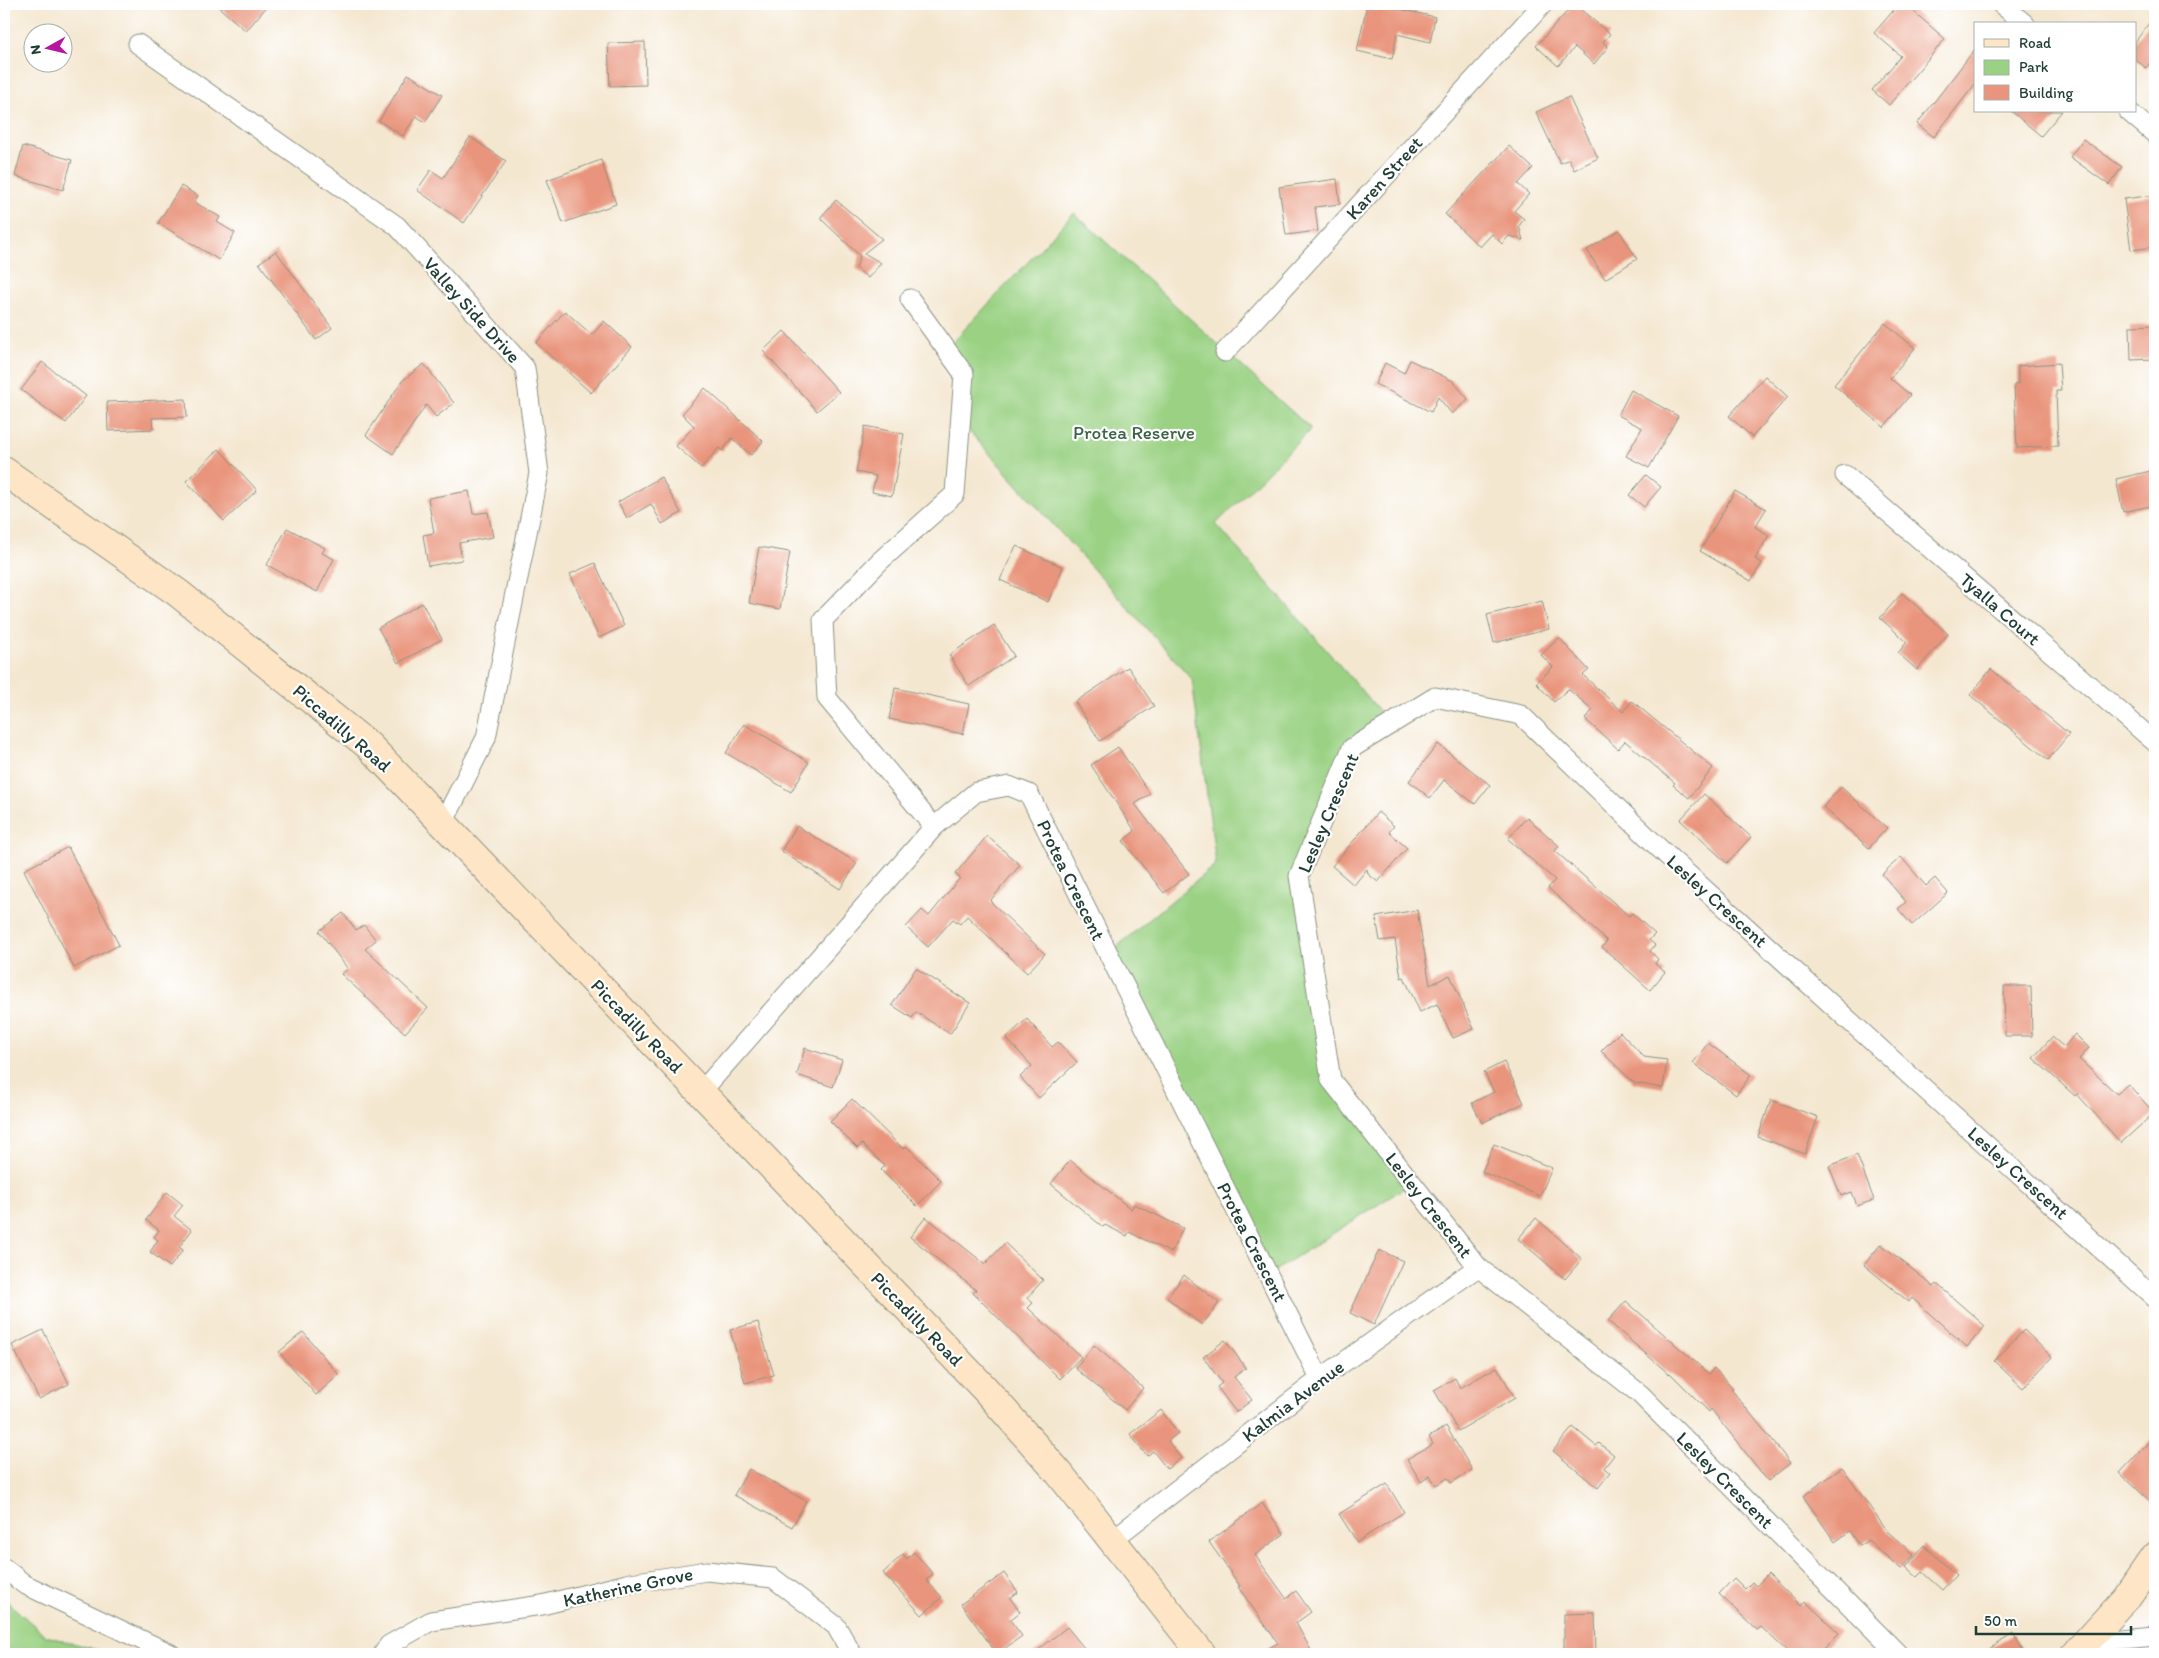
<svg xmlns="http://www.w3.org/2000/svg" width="2159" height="1658" viewBox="0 0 2159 1658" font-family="Itim,sans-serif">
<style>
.green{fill:#9ad183;stroke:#5c875c}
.building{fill:#e9947c}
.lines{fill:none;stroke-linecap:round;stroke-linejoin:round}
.minor-casing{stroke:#8a9282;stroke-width:21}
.secondary-casing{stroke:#8a9282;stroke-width:30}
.minor{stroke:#fff;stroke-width:19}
.secondary{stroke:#fde5c5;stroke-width:28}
.labels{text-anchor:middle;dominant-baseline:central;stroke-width:4.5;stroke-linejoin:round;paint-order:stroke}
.street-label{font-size:19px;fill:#1f3d34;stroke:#fff}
.park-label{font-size:19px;fill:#3e6248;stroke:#fff}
</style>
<rect width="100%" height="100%" fill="#fff"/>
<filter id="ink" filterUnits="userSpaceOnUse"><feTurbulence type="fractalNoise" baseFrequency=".02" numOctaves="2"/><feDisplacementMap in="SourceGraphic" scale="10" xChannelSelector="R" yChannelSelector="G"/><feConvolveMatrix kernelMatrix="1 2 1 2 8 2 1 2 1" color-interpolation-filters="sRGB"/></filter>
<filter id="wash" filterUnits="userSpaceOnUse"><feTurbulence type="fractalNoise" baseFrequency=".0096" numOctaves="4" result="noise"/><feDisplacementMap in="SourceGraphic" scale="20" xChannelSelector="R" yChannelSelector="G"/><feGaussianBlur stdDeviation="1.12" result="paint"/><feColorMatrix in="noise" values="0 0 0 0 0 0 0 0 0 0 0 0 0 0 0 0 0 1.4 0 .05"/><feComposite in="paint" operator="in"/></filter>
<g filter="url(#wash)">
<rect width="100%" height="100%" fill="#f4e7d0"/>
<path class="green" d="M1074 213 1311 429 1216 524 1391 724 1352 749 1300 876 1331 1080 1412 1183 1268 1275 1108 954 1216 864 1192 679 960 421 964 374 946 349Z
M4 1599 46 1636 113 1654H4Z"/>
<g id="blocks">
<path class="building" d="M215 4H269L246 31Z
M1367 4H1378L1435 17 1430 42 1397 34 1392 59 1357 51Z
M1574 4 1610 34 1603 42 1608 47 1594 64 1575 47 1558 66 1536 46Z
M1899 4H1905L1945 39 1889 105 1872 90 1901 56 1874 33Z
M2155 15V56L2146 68 2135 59V42Z
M645 42 646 85 610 86 608 43Z
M1975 49V84L1934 137 1917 124Z
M408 74 442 95 425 122 416 116 403 136 379 121Z
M1569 97 1598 158 1574 170 1569 159 1560 163 1536 112Z
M2011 111H2062L2041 136Z
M470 137 506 161 464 223 417 190 431 170 443 178Z
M2083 139 2122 167 2109 185 2070 157Z
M23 146 72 160 63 190 15 176Z
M1509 146 1533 168 1518 184 1529 194 1514 211 1524 219 1519 226 1523 240 1509 236 1502 244 1492 234 1480 247 1445 214Z
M601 160 616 204 563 223 547 180Z
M1337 179 1340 204 1315 207 1318 231 1286 235 1279 187Z
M181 186 198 196 194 202 220 217 217 222 235 233 219 260 158 223Z
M2155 195V247L2131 250 2124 199Z
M836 200 882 239 864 253 881 263 868 278 856 268 860 256 820 218Z
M1619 230 1637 259 1605 279 1587 250Z
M276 251 332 328 316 340 259 263Z
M565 311 592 335 604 321 632 347 591 393 536 343Z
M1885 323 1915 348 1890 378 1910 395 1884 427 1834 385Z
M2155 325V359L2131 360 2130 326Z
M784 331 839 392 817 411 763 351Z
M1410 360 1453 381 1468 399 1452 414 1438 397 1431 412 1375 384 1385 363 1404 373Z
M42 362 86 396 66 423 21 390Z
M2059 363 2061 391H2056L2058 446 2017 448 2014 385 2018 384V366Z
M424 364 454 403 436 417 426 405 393 454 366 435 402 381Z
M1765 376 1788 397 1752 437 1729 416Z
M705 388 763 441 751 455 732 438 722 451 719 448 701 468 676 446 694 426 682 414Z
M1631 390 1678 416 1649 468 1626 456 1642 428 1618 415Z
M186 399 187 417 152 418 153 429 108 431 107 402Z
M865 426 904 434 892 496 872 492 876 476 856 472Z
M219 449 257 490 224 521 186 481Z
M2155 470V505L2123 512 2116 479Z
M1646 475 1661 487 1644 507 1629 495Z
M661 477 681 513 662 524 651 504 627 518 618 502Z
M469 491 473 514 488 512 493 537 459 543 462 560 428 566 423 535 434 533 428 498Z
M1735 491 1766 509 1755 527 1769 535 1755 559 1762 563 1751 581 1700 551Z
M287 528 325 548 322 553 334 559 317 592 267 565Z
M1016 546 1063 567 1048 602 1000 580Z
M759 547 790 552 780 609 749 603Z
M595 563 624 626 599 638 570 574Z
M1902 593 1948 634 1917 670 1898 653 1907 642 1880 618Z
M1542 601 1549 629 1494 643 1487 615Z
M422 603 442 639 398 663 378 628Z
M994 625 1014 656 969 686 949 655Z
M1559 638 1589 670 1583 675 1623 712 1632 701 1713 768 1689 798 1673 785 1675 783 1625 741 1618 749 1585 719 1593 710 1568 689 1554 702 1536 683 1553 667 1541 655Z
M1128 667 1154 706 1100 741 1075 702Z
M1991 669 2069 734 2048 760 1970 695Z
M895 688 969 704 963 734 889 719Z
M744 724 809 762 791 792 726 753Z
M1438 744 1490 785 1475 804 1444 780 1430 798 1409 781Z
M1118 747 1150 794 1135 804 1189 874 1164 893 1123 841 1135 831 1091 765Z
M1841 787 1887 828 1869 848 1823 807Z
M1704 794 1751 837 1727 863 1680 820Z
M1378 812 1394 826 1389 832 1407 848 1378 882 1368 874 1367 869 1354 885 1332 866Z
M1527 817 1559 846 1555 851 1629 916 1632 913 1655 934 1649 940 1655 945 1650 951 1658 959 1655 964 1665 972 1650 990 1602 947 1607 941 1548 888 1555 880 1508 839Z
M797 826 857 863 840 889 781 851Z
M987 836 1020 865 990 901 1045 954 1027 973 967 916 960 924 953 919 928 947 906 927 922 910 929 916 960 878 955 874Z
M68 847 119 945 74 968 24 870Z
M1901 857 1926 886 1935 878 1948 893 1912 925 1898 909 1906 902 1882 874Z
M1417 910 1430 985 1450 975 1474 1029 1453 1038 1437 1004 1420 1012 1404 977 1401 978 1395 939 1380 941 1376 917Z
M343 913 356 930 364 925 376 940 365 949 428 1008 405 1033 341 974 348 969 319 931Z
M916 968 970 1003 950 1034 916 1012 912 1018 892 1005Z
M2004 986H2031L2032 1036H2005Z
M1027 1019 1052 1047 1058 1042 1077 1062 1039 1098 1020 1077 1032 1066 1006 1038Z
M1620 1032 1644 1057 1667 1060 1663 1088 1634 1083 1601 1051Z
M2075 1034 2089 1048 2079 1059 2117 1094 2128 1084 2154 1113 2121 1143 2077 1094 2075 1096 2033 1058 2052 1037 2064 1047Z
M1708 1043 1751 1075 1736 1095 1693 1063Z
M805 1048 842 1060 833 1087 797 1075Z
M1504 1062 1524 1103 1482 1123 1472 1103 1494 1092 1484 1072Z
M852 1099 903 1149 906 1146 941 1181 917 1206 881 1170 885 1166 862 1144 857 1148 830 1121Z
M1771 1100 1818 1117 1805 1154 1758 1137Z
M1494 1144 1552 1168 1540 1196 1482 1172Z
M1857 1155 1874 1200 1857 1206 1852 1192 1841 1196 1829 1166Z
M1070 1160 1131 1209 1134 1204 1183 1228 1171 1253 1129 1232 1127 1236 1105 1225 1103 1227 1051 1184Z
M167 1192 183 1205 174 1216 192 1230 179 1247 183 1250 170 1267 150 1252 158 1240 154 1237 159 1230 146 1220Z
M926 1217 985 1264 1005 1243 1043 1280 1027 1298 1033 1303 1028 1308 1081 1357 1060 1379 973 1293 976 1290 910 1237Z
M1536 1218 1582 1259 1565 1279 1518 1239Z
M1881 1244 1934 1287 1937 1284 1985 1326 1967 1347 1912 1298 1909 1302 1864 1265Z
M1379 1250 1403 1261 1374 1325 1350 1313Z
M1184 1275 1219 1303 1202 1325 1167 1298Z
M1626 1301 1709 1374 1714 1368 1733 1388 1731 1389 1790 1463 1768 1481 1711 1409 1709 1412 1670 1373 1669 1374 1608 1321Z
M758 1322 774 1375 745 1383 730 1330Z
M43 1330 69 1384 39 1399 12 1345Z
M2024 1330 2052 1357 2023 1388 1994 1361Z
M303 1332 339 1375 316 1395 279 1352Z
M1225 1340 1246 1368 1234 1377 1252 1400 1236 1412 1217 1387 1222 1383 1203 1357Z
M1094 1345 1143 1388 1125 1410 1075 1368Z
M1497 1367 1515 1398 1458 1431 1434 1390 1455 1378 1460 1388Z
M1161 1410 1178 1433 1168 1441 1181 1458 1167 1469 1153 1451 1147 1456 1130 1434Z
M1446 1426 1472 1470 1451 1483 1448 1478 1436 1485 1430 1476 1421 1482 1407 1459 1433 1444 1429 1437Z
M1573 1427 1596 1446 1599 1443 1614 1455 1604 1468 1610 1473 1598 1488 1553 1451Z
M2155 1435V1506L2120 1473Z
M1842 1468 1887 1531 1914 1555 1901 1569 1868 1540 1860 1546 1850 1531 1835 1542 1803 1496Z
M749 1469 806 1501 792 1527 734 1495Z
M1387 1484 1404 1512 1357 1542 1339 1514Z
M1262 1503 1284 1534 1255 1555 1286 1598 1296 1591 1311 1612 1296 1623 1313 1654H1258L1278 1643 1238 1587 1240 1586 1209 1542Z
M1924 1545 1956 1575 1942 1590 1922 1572 1917 1577 1906 1567Z
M914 1552 933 1574 926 1580 942 1597 922 1615 883 1573 903 1554 907 1559Z
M1004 1573 1018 1592 1010 1598 1020 1612 1010 1620 1022 1636 997 1654 961 1604Z
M1768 1574 1801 1606 1805 1601 1839 1633 1819 1654H1790L1761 1627 1757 1630 1719 1594 1734 1578 1745 1589 1752 1582 1756 1586Z
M1595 1613 1596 1654H1564V1614Z
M1067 1627 1089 1654H1033Z
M2014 1634 2025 1654H1979Z"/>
</g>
</g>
<g filter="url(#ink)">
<use href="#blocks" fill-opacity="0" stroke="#8a9282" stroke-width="1"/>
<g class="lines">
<defs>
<path id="minor" d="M2001 4 2025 24
M138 44 397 226 525 368 539 473 486 738 443 823
M2128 111 2155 134
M910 299 964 374 955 494 880 561 823 620 827 698 934 827
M1225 352 1543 4
M1845 475 2155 742
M701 1092 934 827 976 792 1009 786 1029 794 1320 1379
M1112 1540 1320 1379 1478 1267
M4 1568 24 1584 171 1654
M2086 1642 2155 1636
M383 1654 389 1645 431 1621 542 1605 631 1583 707 1571 773 1578 836 1626 852 1654
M1898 1654 1640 1394 1478 1267 1331 1080 1299 876 1352 748 1435 697 1521 715 1659 848 2155 1298"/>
<path id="secondary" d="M4 471 178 593 369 746 985 1389 1059 1473 1202 1654
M2075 1654 2126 1598 2155 1556"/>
</defs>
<use href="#minor" class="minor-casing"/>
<use href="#secondary" class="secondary-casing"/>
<use href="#minor" class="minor"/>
<use href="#secondary" class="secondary"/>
</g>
</g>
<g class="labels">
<g class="street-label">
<text transform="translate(1384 178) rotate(-48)">Karen Street</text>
<text transform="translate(472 310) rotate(48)">Valley Side Drive</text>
<text transform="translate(2000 609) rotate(41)">Tyalla Court</text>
<text transform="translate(342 728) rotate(41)">Piccadilly Road</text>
<text transform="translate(1328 813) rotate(-67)">Lesley Crescent</text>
<text transform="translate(1071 880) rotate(64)">Protea Crescent</text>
<text transform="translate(1717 901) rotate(42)">Lesley Crescent</text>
<text transform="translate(637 1026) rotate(46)">Piccadilly Road</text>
<text transform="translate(2018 1173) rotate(42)">Lesley Crescent</text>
<text transform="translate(1429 1205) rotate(52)">Lesley Crescent</text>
<text transform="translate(1252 1242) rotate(63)">Protea Crescent</text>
<text transform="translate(917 1319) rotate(46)">Piccadilly Road</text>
<text transform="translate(1293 1401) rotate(-37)">Kalmia Avenue</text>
<text transform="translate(1725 1480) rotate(45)">Lesley Crescent</text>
<text transform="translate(628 1587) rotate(-12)">Katherine Grove</text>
</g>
<g class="park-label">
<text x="1134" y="432">Protea Reserve</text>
</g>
</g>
<rect width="2159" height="1658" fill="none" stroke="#fff" stroke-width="20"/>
<rect x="1974" y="22" width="162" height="90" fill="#ffffff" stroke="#a5b1ae"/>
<rect x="1984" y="39" width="25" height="8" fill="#fde5c5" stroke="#a5b1ae"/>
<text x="2019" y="48" font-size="15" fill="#1f3d34">Road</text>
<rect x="1984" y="60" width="25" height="15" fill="#9ad183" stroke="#a5b1ae"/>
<text x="2019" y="72" font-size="15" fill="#1f3d34">Park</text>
<rect x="1984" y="85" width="25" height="15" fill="#e9947c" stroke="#a5b1ae"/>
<text x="2019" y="98" font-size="15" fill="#1f3d34">Building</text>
<g transform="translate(48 48) rotate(262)"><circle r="24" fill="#ffffff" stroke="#a5b1ae"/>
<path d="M0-4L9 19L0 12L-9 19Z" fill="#b5179e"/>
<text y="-8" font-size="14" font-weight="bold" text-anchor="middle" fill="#1f3d34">N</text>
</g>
<path d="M1976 1626v8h155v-8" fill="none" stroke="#1f3d34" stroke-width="2.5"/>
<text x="1984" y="1626" font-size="15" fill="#1f3d34" stroke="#ffffff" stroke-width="4" paint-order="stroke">50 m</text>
</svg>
